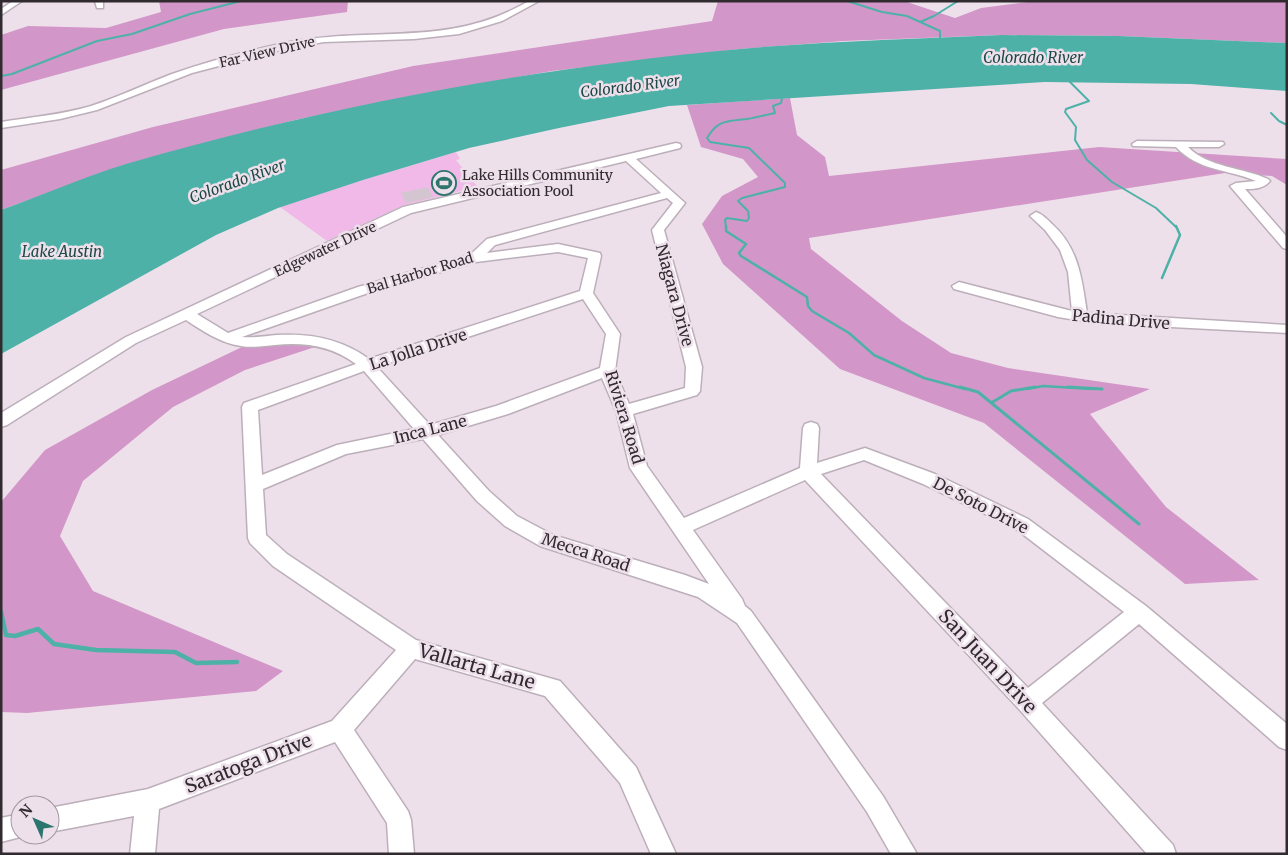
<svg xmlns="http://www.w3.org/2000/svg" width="1288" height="855" viewBox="0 0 1288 855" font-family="Merriweather,serif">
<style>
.green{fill:#f0b9e7}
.forest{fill:#d297c8}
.water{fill:#4db1a8}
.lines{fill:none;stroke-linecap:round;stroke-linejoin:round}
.stream-far3{stroke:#4db1a8;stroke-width:2}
.stream-far2{stroke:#4db1a8;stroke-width:2.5}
.stream-far1{stroke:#4db1a8;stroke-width:3}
.stream{stroke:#4db1a8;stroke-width:4.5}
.building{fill:#d4c6d1}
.minor-casing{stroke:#bcafba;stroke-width:3}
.minor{fill:#fff;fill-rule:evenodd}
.labels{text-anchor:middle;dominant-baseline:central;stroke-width:5;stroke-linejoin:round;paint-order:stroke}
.far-street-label{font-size:14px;fill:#312b30;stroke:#eee0eb}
.far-poi-label{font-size:14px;fill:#312b30;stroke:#eee0eb;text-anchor:start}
.far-water-label{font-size:15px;font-style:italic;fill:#1c4945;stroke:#eee0eb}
.street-label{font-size:16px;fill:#312b30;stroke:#eee0eb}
.near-street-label{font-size:19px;fill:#312b30;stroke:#eee0eb}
</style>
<rect width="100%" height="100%" fill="#eee0eb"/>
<path class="green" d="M456 152 460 159 456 160 478 187 404 205 327 241 280 207 363 180Z"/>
<path class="forest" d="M159 1H348L347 12 224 29 1 90V35L28 26 106 28 161 12Z
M718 1H904L955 18 981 8 1035 1H1287V43L1119 36 1002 35 844 41 740 49 552 71 444 90 295 120 124 165 1 210V170L153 127 413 66 712 21Z
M790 98 797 135 825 157 829 176 1099 147 1287 159V185L1272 176 1225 173 809 238 811 249 902 321 951 353 1008 368 1150 389 1090 414 1166 507 1259 580 1185 584 984 423 840 369 723 264 702 224 722 196 758 177 743 159 701 147 687 105Z
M289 343 318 346 245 370 173 407 83 481 60 536 93 591 283 671 256 691 27 713 1 712V502L45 450 152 390 242 347Z"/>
<path class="water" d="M1002 35 1119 36 1287 43V91L1191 84 1045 82 669 106 559 128 469 148 363 180 278 208 216 235 1 354V210C43 195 84 177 126 164 326 106 533 68 740 49 827 41 915 39 1002 35Z"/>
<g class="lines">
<path class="stream-far3" d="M847 1 882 12 907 16 940 31V40
M920 22 934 16 958 1
M1 76 12 74 97 41 132 34 190 14 241 1
M1068 80 1089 101 1066 109 1065 112 1076 127 1075 140 1087 160 1112 182 1156 208 1176 227
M1271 113 1279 121 1287 125
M726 227 725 220 727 218 747 221 749 218 748 211 738 201 742 198 785 187V183L749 148 710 142 707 138C718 119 729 121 747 119 757 117 766 115 775 113L773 106 781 103 783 94"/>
<path class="stream-far2" d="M726 226V231L746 244 739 253 741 256 807 297 808 306 812 311 849 333 874 355 924 378 965 389
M1162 278 1180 235 1176 226
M1027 389 1043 386 1093 389"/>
<path class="stream-far1" d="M960 387 978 392 1139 524
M1068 387 1102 389
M991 403 1011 391 1035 387"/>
<path class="stream" d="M1 612 6 635 15 636 38 629 54 644 96 650 175 652 196 663 237 662"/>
</g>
<path class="building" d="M428 187 433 197 406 203 401 193Z"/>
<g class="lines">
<defs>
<path id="minor" d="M13 1H22L1 15V9Z
M95 1H103V8H97Z
M529 1H539L502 21 459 34 414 39 324 42 288 48 192 73 97 110 60 119 1 128V122C31 117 62 115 91 106 119 97 145 84 172 74 209 61 247 51 285 43 372 25 447 49 529 1Z
M1137 141 1223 142 1224 144 1219 147H1188C1209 168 1242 167 1268 179L1270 181C1263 189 1255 189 1245 189L1287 237V249L1283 248 1230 186 1236 183 1256 181C1228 169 1198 171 1176 147L1133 146 1132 144Z
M676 143 680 144 681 146 680 148 636 159 685 203 664 230 702 367 700 391 697 395 633 414 647 466 684 518 800 468 803 428 805 424 811 422 817 424 819 428 817 463 865 448 935 474 1028 519 1146 606 1287 724V750L1279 747 1139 624 1042 703 1173 845 1176 854H1147L1019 709 805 480 693 530 742 599 745 606 751 611 883 796 917 854H891L867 812 737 623 698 597 540 546 505 526 477 501 423 439 346 454 263 489 266 535 287 554 416 640 560 681 636 767 676 854H651L620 783 545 696 415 659 354 730 408 811 411 820 414 854H389L387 823 335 742 159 809 155 854H130L134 816 50 832V808L148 789 332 721 396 650 273 566 250 543 248 538 242 407 244 403 356 364C332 346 305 342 275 345 264 346 252 348 241 346 220 343 203 331 186 320L136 343 7 425 1 427V413L126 337 403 207ZM626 161 661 193 487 239 470 255 358 287 228 333 197 314 411 213ZM667 198 673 203 652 230 686 367 685 388 629 404 615 371 620 334 593 293 601 256 600 253 558 244 487 253 495 245ZM558 252 588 258 580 291 369 359C342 339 311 333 277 335 266 336 254 338 242 337L368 293 476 262ZM583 299 606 334 600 368 496 406 430 425 377 367ZM364 371 414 429 337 445 262 475 258 410ZM602 378 616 411 630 468 709 584 685 575 553 535 517 516 489 491 438 435 508 414ZM864 460 923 484 1016 529 1124 612 1028 688 821 474Z
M1036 212C1042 214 1047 219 1052 224 1079 248 1082 280 1087 313L1287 325V333L1094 323 1058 317 954 289 952 286 959 282 1072 311 1068 272 1060 250 1045 230 1030 216Z
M20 814V835H28L1 842V818Z"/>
</defs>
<use href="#minor" class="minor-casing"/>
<use href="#minor" class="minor"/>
</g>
<defs>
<symbol id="stadium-ring" viewBox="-11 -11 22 22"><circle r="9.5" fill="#eee0eb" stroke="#2c746e" stroke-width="1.5"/><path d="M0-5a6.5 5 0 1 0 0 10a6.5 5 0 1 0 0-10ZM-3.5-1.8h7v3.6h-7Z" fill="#2c746e"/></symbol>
</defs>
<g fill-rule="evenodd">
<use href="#stadium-ring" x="430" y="169" width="28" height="28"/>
</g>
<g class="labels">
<g class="far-street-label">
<text transform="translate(267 52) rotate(-13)">Far View Drive</text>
<text transform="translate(325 249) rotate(-25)">Edgewater Drive</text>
<text transform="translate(420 273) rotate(-17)">Bal Harbor Road</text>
</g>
<g class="far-poi-label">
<text x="462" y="175">Lake Hills Community<tspan x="462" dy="16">Association Pool</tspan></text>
</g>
<g class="far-water-label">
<text x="1033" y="57">Colorado River</text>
<text transform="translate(630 86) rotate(-7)">Colorado River</text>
<text transform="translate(237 181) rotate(-20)">Colorado River</text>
<text x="62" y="251">Lake Austin</text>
</g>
<g class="street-label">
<text transform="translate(675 295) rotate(75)">Niagara Drive</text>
<text transform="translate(1121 319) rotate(5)">Padina Drive</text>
<text transform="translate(418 349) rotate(-18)">La Jolla Drive</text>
<text transform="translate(625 417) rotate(73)">Riviera Road</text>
<text transform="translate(430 429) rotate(-14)">Inca Lane</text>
<text transform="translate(981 505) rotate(27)">De Soto Drive</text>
<text transform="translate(586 552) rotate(18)">Mecca Road</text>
</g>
<g class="near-street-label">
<text transform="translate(988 661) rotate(47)">San Juan Drive</text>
<text transform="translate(477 666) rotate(16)">Vallarta Lane</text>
<text transform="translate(248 763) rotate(-21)">Saratoga Drive</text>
</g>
</g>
<rect width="1288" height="855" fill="none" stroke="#312b30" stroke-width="5"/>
<g transform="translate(35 820) rotate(315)"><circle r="24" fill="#eee0eb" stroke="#a298a0"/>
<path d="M0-4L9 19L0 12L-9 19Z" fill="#2c746e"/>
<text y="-8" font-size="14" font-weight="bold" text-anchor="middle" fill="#312b30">N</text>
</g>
</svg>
